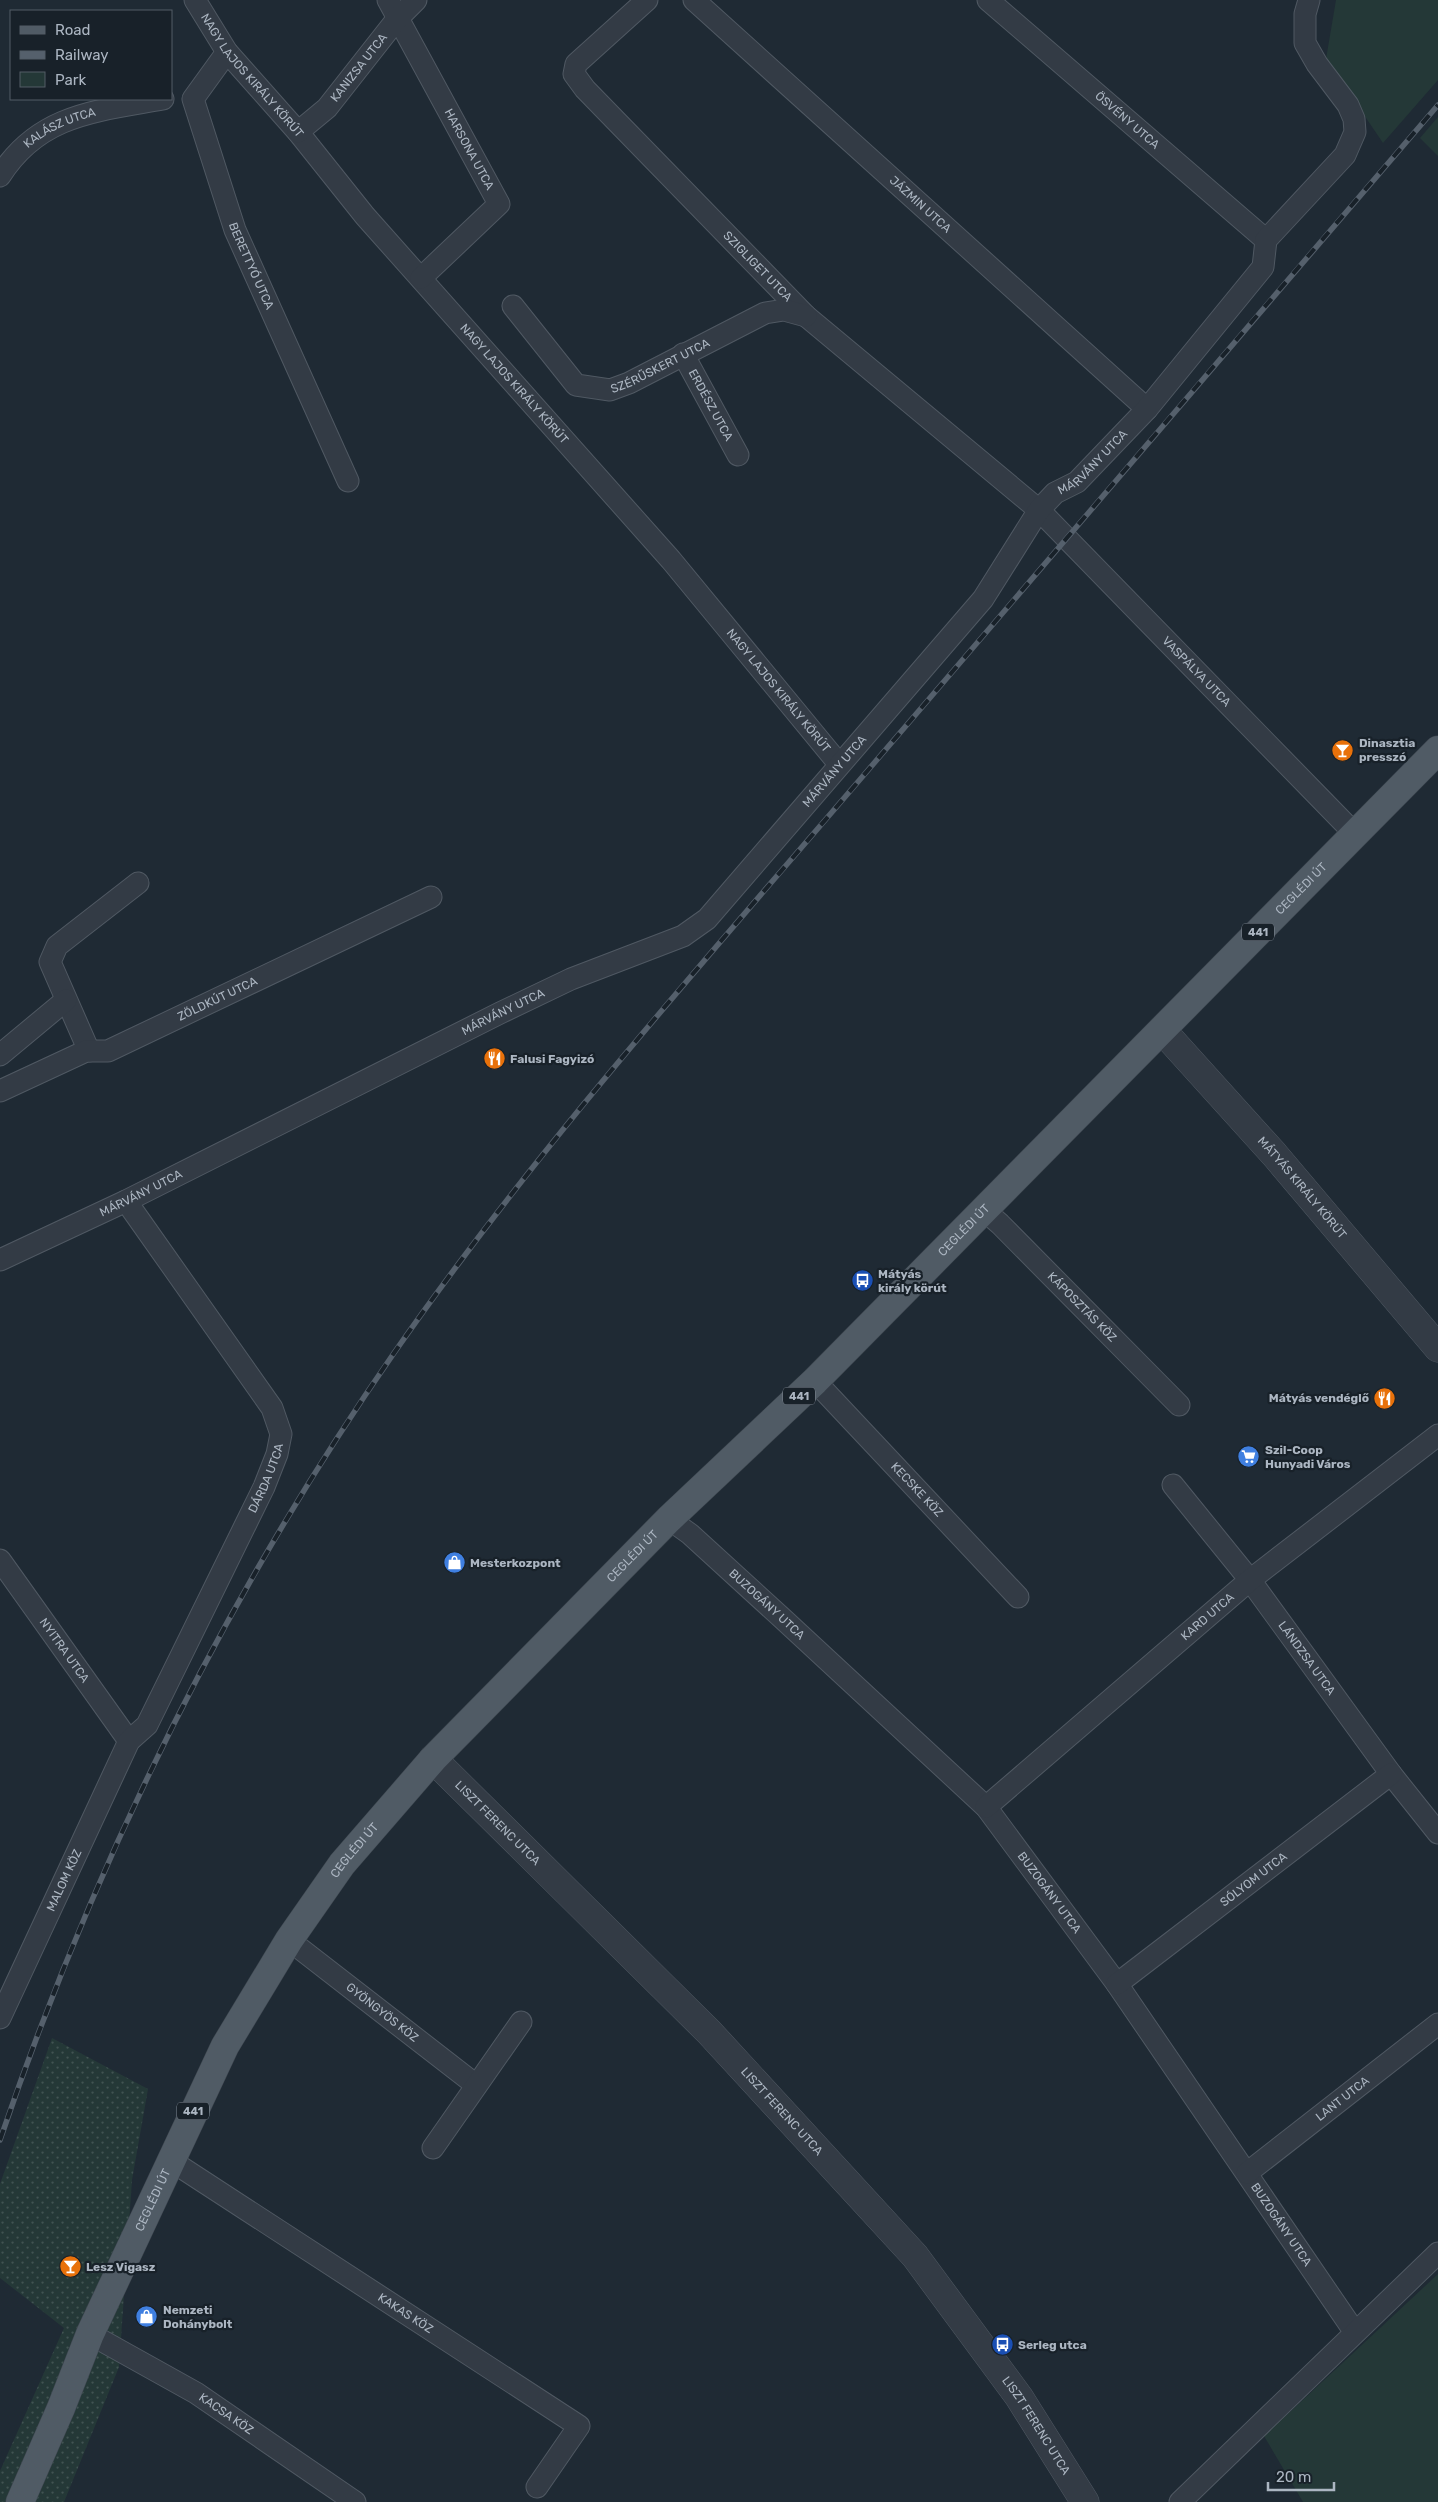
<svg xmlns="http://www.w3.org/2000/svg" width="1438" height="2502" viewBox="0 0 1438 2502" font-family="Rubik,sans-serif">
<style>
.grass{fill:url(#grass-dots)}
.green{fill:#243837}
.lines{fill:none;stroke-linecap:round;stroke-linejoin:round}
.minor-casing{stroke:#505963;stroke-width:23}
.tertiary-casing{stroke:#505963;stroke-width:29}
.primary-casing{stroke:#3c454e;stroke-width:29}
.minor{stroke:#333b45;stroke-width:21}
.tertiary{stroke:#333b45;stroke-width:28}
.primary{stroke:#505b65;stroke-width:28}
.rail-casing{stroke:#55606c;stroke-width:5.5}
.rail{stroke:#182129;stroke-width:4;stroke-dasharray:11;stroke-linecap:butt}
.labels{text-anchor:middle;dominant-baseline:central;stroke-width:4.5;stroke-linejoin:round;paint-order:stroke}
.shield{fill:#182129;stroke:#808994;stroke-width:1}
.shield-label{font-size:11px;font-weight:bold;fill:#acb6c2}
.street-label{font-size:12px;fill:#acb6c2;stroke:#182129}
.poi-label{font-size:12px;font-weight:bold;fill:#acb6c2;stroke:#182129;text-anchor:start}
</style>
<defs>
<pattern id="grass-dots" width="8" height="8" patternUnits="userSpaceOnUse" patternTransform="scale(1.25)"><rect width="8" height="8" fill="#243837"/><path d="M2 2h.1M6 6h.1" fill="none" stroke="#415352" stroke-width="1.8" stroke-linecap="round"/></pattern>
</defs>
<rect width="100%" height="100%" fill="#1f2a34"/>
<path class="grass" d="M52 2038 148 2089 132 2180 119 2367 64 2502H0V2471L64 2328 0 2278V2184Z"/>
<path class="green" d="M1336 0H1438V80L1383 143 1326 59Z
M1438 117V156L1420 138Z
M1438 2274V2502H1303L1264 2436Z"/>
<g class="lines">
<defs>
<g id="minor">
<path id="s1" d="M195 0 227 52 298 132 365 216 671 560 839 764"/>
<path id="s2" d="M388 0 499 204 421 278"/>
<path id="s3" d="M647 0 576 64 574 74 585 89 806 316 1039 510 1355 834"/>
<path id="s4" d="M694 0 1147 409"/>
<path id="s5" d="M988 0 1266 240"/>
<path id="s6" d="M227 52 193 99 235 230 348 481"/>
<path id="s7" d="M298 132 327 108 397 19 416 0"/>
<path id="s8" d="M0 176C39 114 97 111 163 99"/>
<path id="s9" d="M513 306 576 385 610 390 629 383 765 313 784 310 806 316"/>
<path id="s10" d="M683 354 738 455"/>
<path d="M89 1051 50 962 57 946 138 883"/>
<path d="M0 1055 66 1000"/>
<path id="s11" d="M0 1091 86 1051H108L431 897"/>
<path id="s12" d="M984 1210 1000 1224 1179 1405"/>
<path id="s13" d="M0 1260 126 1201 500 1013 571 979 683 936 707 919 983 599 1039 510 1055 493 1077 482 1147 409 1263 267 1266 240 1345 155 1355 132 1354 119 1348 105 1317 64 1305 43V14L1309 0"/>
<path id="s14" d="M815 1381 1018 1597"/>
<path id="s15" d="M1173 1485 1250 1580 1391 1774 1438 1833"/>
<path id="s16" d="M669 1519 690 1534 782 1618 986 1807 1117 1984 1354 2331"/>
<path id="s17" d="M0 1560 129 1741"/>
<path id="s18" d="M986 1807 1250 1580 1438 1435"/>
<path id="s19" d="M289 1940 476 2085"/>
<path id="s20" d="M1117 1984 1391 1774"/>
<path id="s21" d="M0 2018 129 1741 147 1725 264 1487 277 1454 281 1434 272 1408 126 1201"/>
<path d="M433 2148 521 2022"/>
<path id="s22" d="M170 2160 579 2426 537 2487"/>
<path id="s23" d="M1247 2173 1438 2024"/>
<path id="s24" d="M90 2334 196 2393 355 2502"/>
<path d="M1180 2502 1438 2253"/>
</g>
<g id="tertiary">
<path id="s25" d="M1162 1030 1274 1154 1438 1348"/>
<path id="s26" d="M433 1759 709 2032 915 2256 1019 2397 1085 2502"/>
</g>
<g id="primary">
<path id="s27" d="M20 2502 61 2408 90 2334 225 2046 289 1940 342 1864 433 1759 669 1519 815 1381 1438 750"/>
</g>
</defs>
<use href="#minor" class="minor-casing"/>
<use href="#tertiary" class="tertiary-casing"/>
<use href="#primary" class="primary-casing"/>
<use href="#minor" class="minor"/>
<use href="#tertiary" class="tertiary"/>
<use href="#primary" class="primary"/>
<defs>
<path id="rail" d="M0 2140C95 1861 226 1595 394 1353 536 1149 702 964 863 776 1055 552 1246 328 1438 105"/>
</defs>
<use href="#rail" class="rail-casing"/>
<use href="#rail" class="rail"/>
</g>
<defs>
<symbol id="bar-disc" viewBox="-11 -11 22 22"><circle r="9.5" fill="#e8710a" stroke="#182129"/><path d="M-6-5H6L.8 .8V4.5H3.5V6h-7V4.5H-.8V.8Z" fill="#fff"/></symbol>
<symbol id="restaurant-disc" viewBox="-11 -11 22 22"><circle r="9.5" fill="#e8710a" stroke="#182129"/><path d="M-5-6h1v4h1v-4h1v4h1v-4h1v5L-1.5 .5V6h-2V.5L-5-1ZM5-6V6H3V1.5H1.5Q1.5-4 5-6Z" fill="#fff"/></symbol>
<symbol id="bus-disc" viewBox="-11 -11 22 22"><circle r="9.5" fill="#1a4fb4" stroke="#182129"/><path d="M-5-6H5V4H4V6H2V4H-2V6H-4V4H-5ZM-3.5-4V0h7V-4ZM-3.5 1.2v1.5H-2V1.2ZM2 1.2v1.5H3.5V1.2Z" fill="#fff"/></symbol>
<symbol id="supermarket-disc" viewBox="-11 -11 22 22"><circle r="9.5" fill="#3f7fe0" stroke="#182129"/><path d="M-6-5.5h2.5l.6 2H6L4.5 2H-2.5L-4.4-4H-6ZM-1.5 3.2a1.3 1.3 0 1 0 .1 0ZM3 3.2a1.3 1.3 0 1 0 .1 0Z" fill="#fff"/></symbol>
<symbol id="shop-disc" viewBox="-11 -11 22 22"><circle r="9.5" fill="#3f7fe0" stroke="#182129"/><path d="M-5-2.5h2.3a2.7 3.5 0 0 1 5.4 0H5L5.5 6h-11ZM-1.5-2.5h3a1.5 2.3 0 0 0-3 0Z" fill="#fff"/></symbol>
</defs>
<g fill-rule="evenodd">
<use href="#bar-disc" x="1330" y="738" width="25" height="25"/>
<use href="#restaurant-disc" x="482" y="1046" width="25" height="25"/>
<use href="#bus-disc" x="850" y="1268" width="25" height="25"/>
<use href="#restaurant-disc" x="1372" y="1386" width="25" height="25"/>
<use href="#supermarket-disc" x="1236" y="1444" width="25" height="25"/>
<use href="#shop-disc" x="442" y="1550" width="25" height="25"/>
<use href="#bar-disc" x="58" y="2254" width="25" height="25"/>
<use href="#shop-disc" x="134" y="2304" width="25" height="25"/>
<use href="#bus-disc" x="990" y="2332" width="25" height="25"/>
</g>
<g class="labels">
<g class="shield">
<rect x="1242" y="923.5" width="32" height="17" rx="4"/>
<rect x="783" y="1387.5" width="32" height="17" rx="4"/>
<rect x="177" y="2102.5" width="32" height="17" rx="4"/>
</g>
<g class="shield-label">
<text x="1258" y="932">441</text>
<text x="799" y="1396">441</text>
<text x="193" y="2111">441</text>
</g>
<g class="street-label">
<text stroke="none"><textPath href="#s7" startOffset="89">KANIZSA UTCA</textPath></text>
<text stroke="none"><textPath href="#s1" startOffset="95">NAGY LAJOS KIRÁLY KÖRÚT</textPath></text>
<text stroke="none"><textPath href="#s5" startOffset="184">ÖSVÉNY UTCA</textPath></text>
<text stroke="none"><textPath href="#s8" startOffset="79">KALÁSZ UTCA</textPath></text>
<text stroke="none"><textPath href="#s2" startOffset="170">HARSONA UTCA</textPath></text>
<text stroke="none"><textPath href="#s4" startOffset="305">JÁZMIN UTCA</textPath></text>
<text stroke="none"><textPath href="#s6" startOffset="235">BERETTYÓ UTCA</textPath></text>
<text stroke="none"><textPath href="#s3" startOffset="372">SZIGLIGET UTCA</textPath></text>
<text stroke="none"><textPath href="#s9" startOffset="191">SZÉRŰSKERT UTCA</textPath></text>
<text stroke="none"><textPath href="#s1" startOffset="500">NAGY LAJOS KIRÁLY KÖRÚT</textPath></text>
<text stroke="none"><textPath href="#s10" startOffset="58">ERDÉSZ UTCA</textPath></text>
<text stroke="none"><textPath href="#s13" startOffset="1386">MÁRVÁNY UTCA</textPath></text>
<text stroke="none"><textPath href="#s3" startOffset="970">VASPÁLYA UTCA</textPath></text>
<text stroke="none"><textPath href="#s1" startOffset="905">NAGY LAJOS KIRÁLY KÖRÚT</textPath></text>
<text stroke="none"><textPath href="#s13" startOffset="981">MÁRVÁNY UTCA</textPath></text>
<text stroke="none"><textPath href="#s27" startOffset="2085">CEGLÉDI ÚT</textPath></text>
<text stroke="none"><textPath href="#s11" startOffset="238">ZÖLDKÚT UTCA</textPath></text>
<text stroke="none"><textPath href="#s13" startOffset="561">MÁRVÁNY UTCA</textPath></text>
<text stroke="none"><textPath href="#s25" startOffset="211">MÁTYÁS KIRÁLY KÖRÚT</textPath></text>
<text stroke="none"><textPath href="#s13" startOffset="156">MÁRVÁNY UTCA</textPath></text>
<text stroke="none"><textPath href="#s27" startOffset="1605">CEGLÉDI ÚT</textPath></text>
<text stroke="none"><textPath href="#s12" startOffset="138">KÁPOSZTÁS KÖZ</textPath></text>
<text stroke="none"><textPath href="#s21" startOffset="604">DÁRDA UTCA</textPath></text>
<text stroke="none"><textPath href="#s14" startOffset="149">KECSKE KÖZ</textPath></text>
<text stroke="none"><textPath href="#s27" startOffset="1140">CEGLÉDI ÚT</textPath></text>
<text stroke="none"><textPath href="#s16" startOffset="130">BUZOGÁNY UTCA</textPath></text>
<text stroke="none"><textPath href="#s18" startOffset="292">KARD UTCA</textPath></text>
<text stroke="none"><textPath href="#s17" startOffset="111">NYITRA UTCA</textPath></text>
<text stroke="none"><textPath href="#s15" startOffset="219">LÁNDZSA UTCA</textPath></text>
<text stroke="none"><textPath href="#s26" startOffset="91">LISZT FERENC UTCA</textPath></text>
<text stroke="none"><textPath href="#s27" startOffset="735">CEGLÉDI ÚT</textPath></text>
<text stroke="none"><textPath href="#s21" startOffset="152">MALOM KÖZ</textPath></text>
<text stroke="none"><textPath href="#s20" startOffset="172">SÓLYOM UTCA</textPath></text>
<text stroke="none"><textPath href="#s16" startOffset="535">BUZOGÁNY UTCA</textPath></text>
<text stroke="none"><textPath href="#s19" startOffset="118">GYÖNGYÖS KÖZ</textPath></text>
<text stroke="none"><textPath href="#s23" startOffset="121">LANT UTCA</textPath></text>
<text stroke="none"><textPath href="#s26" startOffset="496">LISZT FERENC UTCA</textPath></text>
<text stroke="none"><textPath href="#s27" startOffset="330">CEGLÉDI ÚT</textPath></text>
<text stroke="none"><textPath href="#s16" startOffset="940">BUZOGÁNY UTCA</textPath></text>
<text stroke="none"><textPath href="#s22" startOffset="281">KAKAS KÖZ</textPath></text>
<text stroke="none"><textPath href="#s24" startOffset="158">KACSA KÖZ</textPath></text>
<text stroke="none"><textPath href="#s26" startOffset="901">LISZT FERENC UTCA</textPath></text>
</g>
<g class="poi-label">
<text x="1359" y="743">Dinasztia<tspan x="1359" dy="14">presszó</tspan></text>
<text x="510" y="1059">Falusi Fagyizó</text>
<text x="878" y="1274">Mátyás<tspan x="878" dy="14">király körút</tspan></text>
<text x="1369" y="1398" text-anchor="end">Mátyás vendéglő</text>
<text x="1265" y="1450">Szil-Coop<tspan x="1265" dy="14">Hunyadi Város</tspan></text>
<text x="470" y="1563">Mesterkozpont</text>
<text x="86" y="2267">Lesz Vigasz</text>
<text x="163" y="2310">Nemzeti<tspan x="163" dy="14">Dohánybolt</tspan></text>
<text x="1018" y="2345">Serleg utca</text>
</g>
</g>
<rect x="10" y="10" width="162" height="90" fill="#182129" stroke="#535d66"/>
<rect x="20" y="26" width="25" height="8" fill="#505b65" stroke="#535d66"/>
<text x="55" y="35" font-size="15" fill="#acb6c2">Road</text>
<rect x="20" y="51" width="25" height="8" fill="#55606c" stroke="#535d66"/>
<text x="55" y="60" font-size="15" fill="#acb6c2">Railway</text>
<rect x="20" y="72" width="25" height="15" fill="#243837" stroke="#535d66"/>
<text x="55" y="85" font-size="15" fill="#acb6c2">Park</text>
<path d="M1268 2482v8h66v-8" fill="none" stroke="#acb6c2" stroke-width="2.5"/>
<text x="1276" y="2482" font-size="15" fill="#acb6c2" stroke="#182129" stroke-width="4" paint-order="stroke">20 m</text>
</svg>
